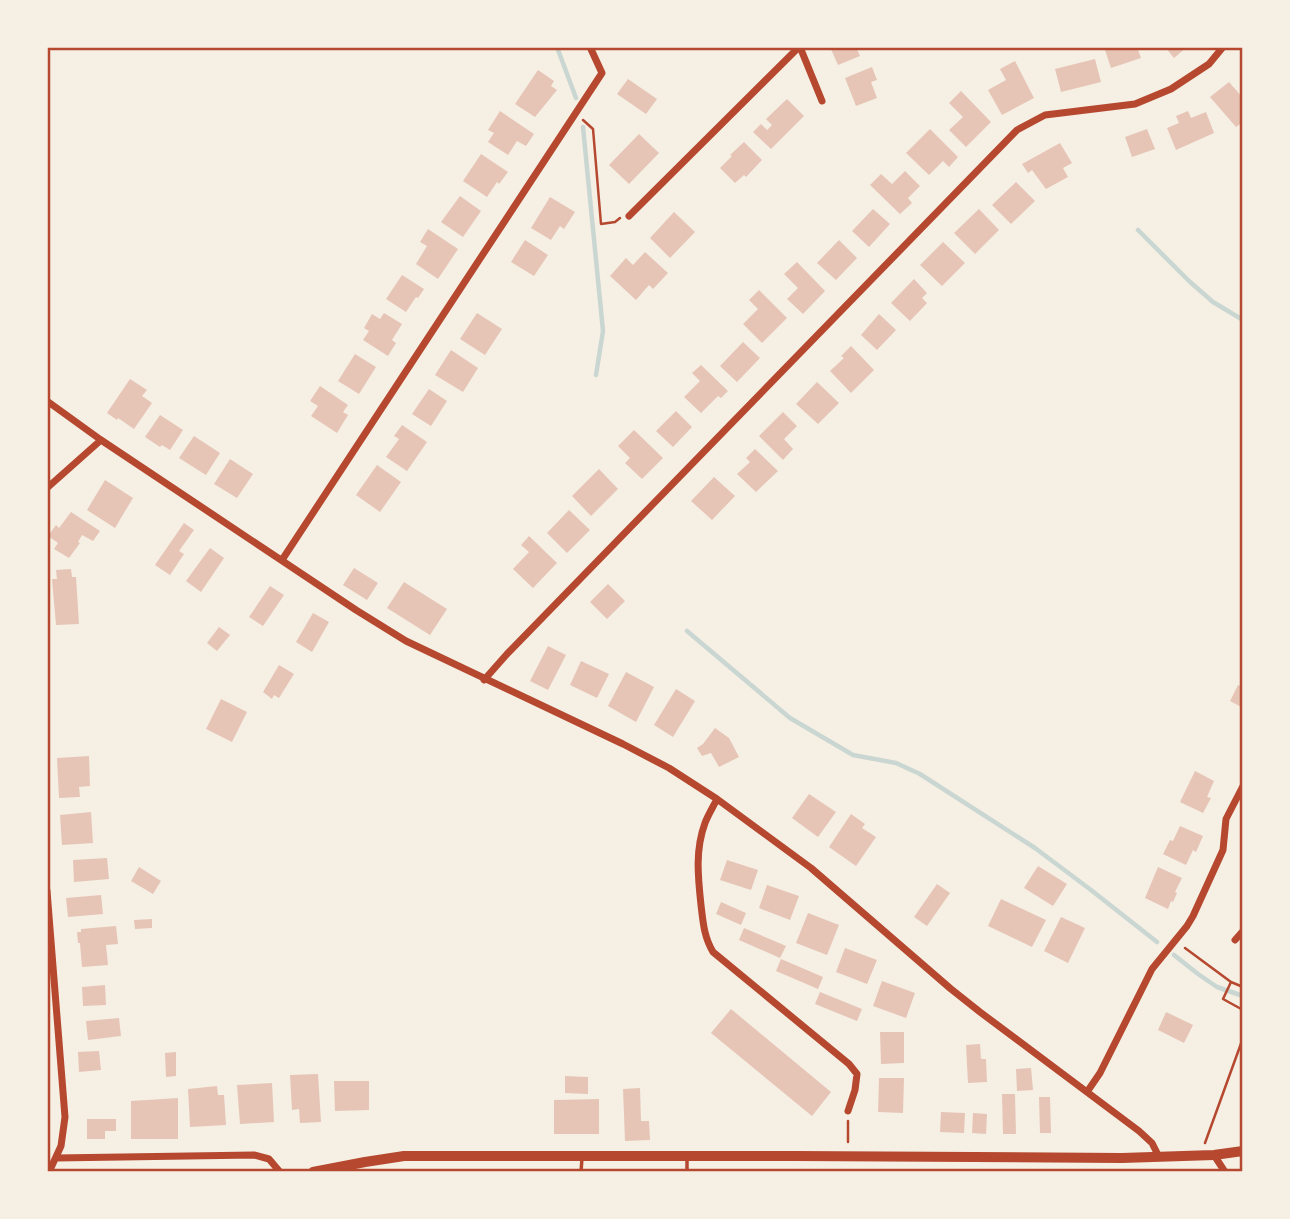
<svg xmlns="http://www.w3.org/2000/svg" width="1290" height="1219" viewBox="0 0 1290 1219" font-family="'Libre Baskerville',serif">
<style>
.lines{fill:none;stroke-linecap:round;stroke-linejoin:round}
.stream{stroke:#c9d6d2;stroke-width:4.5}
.building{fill:#e6c5b7}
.path{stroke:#b5482f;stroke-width:2.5}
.service{stroke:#b5482f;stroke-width:3.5}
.minor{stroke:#b5482f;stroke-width:7}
.secondary{stroke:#b5482f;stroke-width:10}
.neatline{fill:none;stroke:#b5482f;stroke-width:2.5}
</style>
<rect width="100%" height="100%" fill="#f6efe4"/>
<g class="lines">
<path class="stream" d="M557 47 576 98
M583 127 603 331 596 375
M1138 230 1189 281 1213 302 1243 320
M687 631 790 718 853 755 896 763 920 774 1035 848 1091 890 1157 942
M1174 955 1198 974 1217 987 1243 996"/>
</g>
<path class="building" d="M830 47H856L860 56 838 65Z
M1104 47H1137L1141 58 1111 68Z
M1165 47H1187L1174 58Z
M1095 59 1101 82 1061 92 1055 69Z
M1015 61 1034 98 1002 115 988 90 1006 80 1000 69Z
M872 67 877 80 871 82 877 98 856 106 845 78Z
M538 70 554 81 551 86 557 90 535 117 515 104Z
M628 79 657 99 646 114 617 94Z
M1229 82 1243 98V122L1236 127 1210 97Z
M961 91 991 122 966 147 949 130 963 117 949 103Z
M787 99 804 116 771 149 753 132 761 124 767 130 772 125 766 119Z
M500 111 534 134 526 146 517 141 508 155 488 142 494 133 488 130Z
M1188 111 1191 118 1206 112 1214 133 1176 150 1167 128 1179 123 1176 116Z
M930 129 958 157 949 167 943 161 929 175 906 153Z
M1147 129 1155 149 1132 157 1125 137Z
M639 134 659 153 629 184 609 165Z
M744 142 762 160 746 177 744 175 735 183 720 168 732 156 730 155Z
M1060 143 1072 163 1063 168 1068 177 1046 189 1032 170 1028 173 1022 164Z
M481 154 508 172 499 184 497 182 487 197 463 181Z
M905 171 920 186 908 198 912 203 900 214 870 185 881 174 892 184Z
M1016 182 1035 201 1011 224 992 205Z
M460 196 481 211 463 237 441 222Z
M550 197 575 212 564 229 560 226 551 240 531 228Z
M873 209 890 224 869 247 852 231Z
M979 209 999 230 975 254 954 233Z
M674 212 695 232 670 258 650 238Z
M428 229 458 249 438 279 416 264 427 246 420 242Z
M525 240 548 255 534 276 511 262Z
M839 240 857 258 836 280 817 263Z
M943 242 965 263 942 286 920 265Z
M645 252 668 273 653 289 649 285 636 300 610 276 626 258 633 265Z
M797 262 825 291 803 314 787 299 798 288 784 274Z
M402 275 424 289 418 298 416 297 406 312 386 299Z
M914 279 927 293 922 298 927 303 910 321 891 303Z
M759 290 787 318 762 343 743 324 758 309 749 300Z
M384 313 402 324 392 340 396 343 388 356 363 340 369 331 364 328 372 314 380 319Z
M477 313 502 329 485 355 460 339Z
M879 314 896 330 877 350 861 335Z
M743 342 760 358 737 382 720 366Z
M851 346 874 370 851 393 830 371 844 358 841 356Z
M451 350 478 368 463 392 435 375Z
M355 354 376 367 359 394 338 381Z
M701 365 728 391 721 398 718 396 701 413 684 397 700 381 692 373Z
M130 379 147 390 142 396 152 403 134 429 118 418 117 420 107 413Z
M817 382 839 403 818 424 796 404Z
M320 386 348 405 343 412 348 415 337 433 311 416 318 406 310 401Z
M429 389 447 401 431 426 412 414Z
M676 411 692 427 673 447 656 431Z
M783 412 797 426 784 439 793 449 783 460 759 436Z
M160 415 183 430 170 450 162 445 160 447 145 437Z
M402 425 427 442 407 471 386 457 399 439 394 436Z
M634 430 663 458 642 479 625 463 630 458 618 446Z
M194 436 220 453 206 475 179 458Z
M755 449 778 471 756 492 737 474 750 462 746 458Z
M230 459 253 474 237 498 214 484Z
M377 465 401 482 380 512 356 495Z
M599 469 618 489 591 516 572 496Z
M714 477 735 496 712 520 691 501Z
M105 480 133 498 115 528 87 510Z
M569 510 590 530 567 553 547 533Z
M71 512 100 531 93 541 82 535 78 542 80 543 69 558 54 549 58 543 48 536 56 525 59 528Z
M184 523 194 530 179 551 184 554 170 575 155 565Z
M529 536 557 563 533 588 513 569 529 552 521 545Z
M210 548 224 558 201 592 186 581Z
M354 568 378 583 367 600 343 585Z
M71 569 72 577H76L79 624 56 625 52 579H57L56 570Z
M404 582 447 609 430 635 387 608Z
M608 584 625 601 607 619 590 602Z
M270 586 284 595 263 626 249 617Z
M313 613 329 622 312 652 296 642Z
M219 627 230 635 217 651 207 643Z
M548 646 566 655 548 690 530 681Z
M581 661 609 674 597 698 570 685Z
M279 665 294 674 279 698 274 695 272 699 263 692Z
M626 672 654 687 636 722 608 706Z
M1238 685 1243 687V708L1230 701Z
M676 689 695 701 673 737 654 725Z
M221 699 247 712 232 742 206 729Z
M715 728 729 738 739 757 719 767 711 753 702 756 697 748 703 744Z
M89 756 90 786 79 787 80 797 59 798 57 758Z
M1195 771 1214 781 1207 797 1211 798 1203 813 1180 802Z
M809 794 836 812 818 837 792 818Z
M91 812 93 843 62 845 60 815Z
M851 814 865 824 862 828 876 837 856 866 829 847Z
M1180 826 1203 836 1196 852 1193 850 1186 865 1163 854 1170 840 1173 841Z
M107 858 109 879 74 882 73 860Z
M727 860 758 870 751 890 720 880Z
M1038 866 1067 884 1053 906 1024 888Z
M139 867 161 881 153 894 131 881Z
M1158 867 1182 878 1175 892 1177 893 1173 902 1171 901 1168 909 1145 898Z
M937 884 950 893 927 926 914 917Z
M767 885 799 896 790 920 759 908Z
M101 895 103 914 68 917 66 898Z
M1001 899 1046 920 1032 947 988 926Z
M721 902 746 913 741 925 716 914Z
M808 913 839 925 827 955 796 943Z
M1061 917 1085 928 1068 963 1044 951Z
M152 919V928L135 929 134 920Z
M116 926 118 944 106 945 108 965 82 967 80 943H78L77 932H81V929Z
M744 928 786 946 780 958 739 940Z
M845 948 877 960 867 984 836 972Z
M781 959 823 977 818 989 776 971Z
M882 981 915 993 906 1018 873 1006Z
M105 985 106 1005 83 1006 82 987Z
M820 992 862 1009 857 1021 815 1004Z
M731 1009 831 1092 812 1116 711 1033Z
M1166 1012 1193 1025 1184 1043 1158 1030Z
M119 1018 121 1036 88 1040 86 1021Z
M880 1032H904V1063L881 1064Z
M980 1044 981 1059H986L987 1082 968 1083 966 1045Z
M99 1051 101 1070 79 1072 78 1052Z
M176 1052V1076L166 1077 165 1053Z
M1031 1068 1033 1090 1017 1091 1016 1069Z
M318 1074 321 1122 300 1123 299 1109 292 1110 290 1075Z
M565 1076 588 1077V1094L565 1093Z
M879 1078H904L903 1113 878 1112Z
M334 1081H369V1110L335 1111Z
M272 1083 274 1122 240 1124 237 1085Z
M217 1086 218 1095H224L226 1125 190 1127 188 1089Z
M640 1088 641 1121H649L650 1140 625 1141 623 1089Z
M1002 1094H1015L1016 1134H1003Z
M1039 1097H1050L1051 1133H1040Z
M178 1098V1139H131V1101Z
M599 1099V1134H554V1100Z
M941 1112 965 1113 964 1133 940 1132Z
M973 1113 987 1114 986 1134 972 1133Z
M87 1119H116V1131H105V1139H87Z"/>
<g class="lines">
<path class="path" d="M583 120 593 129 601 224 615 222 620 218
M1185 948 1231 982 1243 987
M1231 982 1223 999 1243 1010
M848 1121V1142
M1205 1143 1243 1038"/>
<path class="service" d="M581 1172 582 1158
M687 1172V1156"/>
<path class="minor" d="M800 47 822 101
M629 216 799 47
M47 401 101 440 356 610 406 641 623 744 669 768 717 799 811 868 951 989 980 1012 1139 1131 1152 1143 1159 1157
M47 488 101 440
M282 560 602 73 590 47
M484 680 507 654 1017 130 1045 115 1135 104 1171 89 1209 64 1223 47
M717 799C713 807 708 815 705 823 695 850 698 877 701 905 703 922 704 937 713 952L849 1064 857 1074 855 1090 848 1111
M47 891 65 1117 61 1146 49 1172
M1235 940 1243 931
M1087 1092 1100 1073 1152 969 1187 926 1193 916 1223 850 1226 819 1243 786
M1214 1155 1225 1172
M56 1158 254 1155 269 1159 280 1172"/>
<path class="secondary" d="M313 1172 365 1162 404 1156H796L1122 1158 1214 1155 1243 1151"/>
</g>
<rect width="1290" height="1219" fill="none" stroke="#f6efe4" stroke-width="98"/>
<rect x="49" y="49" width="1192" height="1121" class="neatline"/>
</svg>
